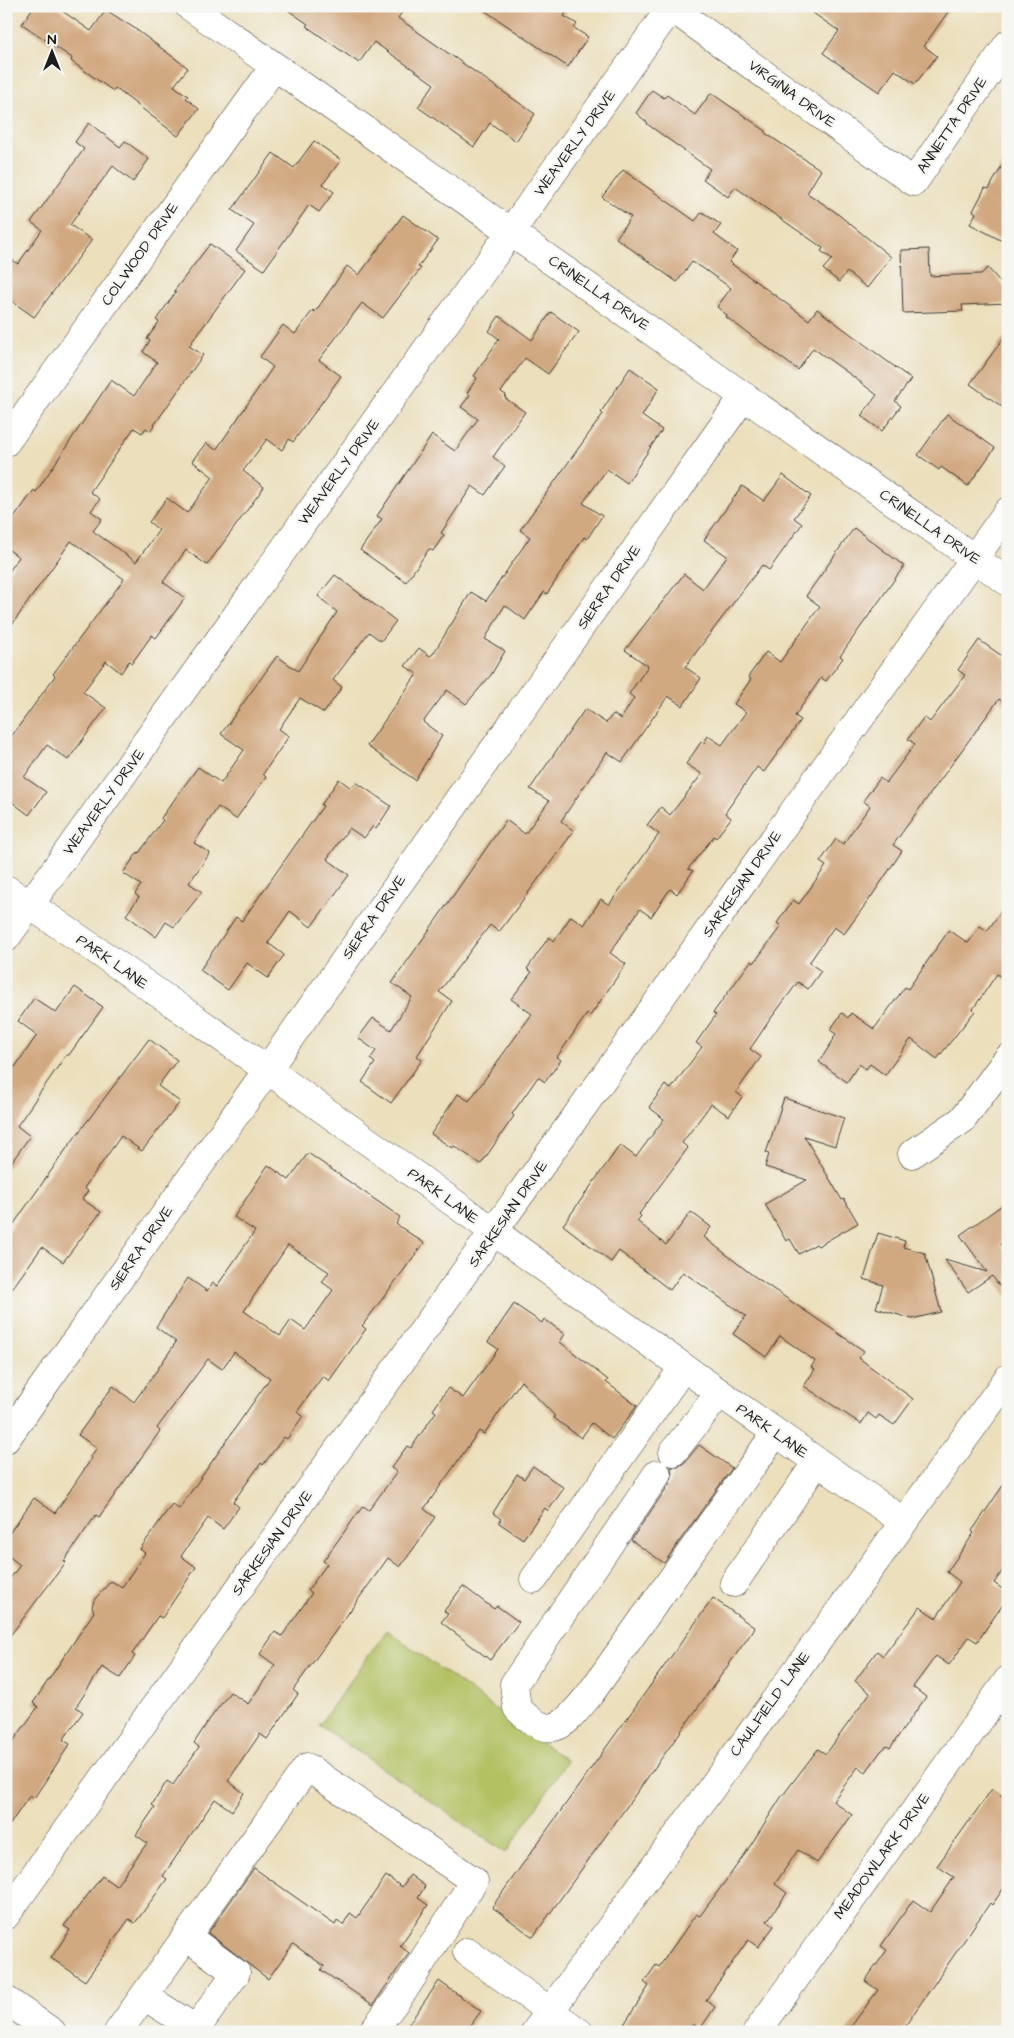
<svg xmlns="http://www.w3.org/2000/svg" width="1014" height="2038" viewBox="0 0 1014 2038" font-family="'Architects Daughter',sans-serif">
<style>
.green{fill:#b3c164;stroke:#686e40}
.building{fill:#d1a981;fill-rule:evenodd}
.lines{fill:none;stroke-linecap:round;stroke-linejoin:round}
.minor-casing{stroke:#3b3934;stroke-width:29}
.major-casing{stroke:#3b3934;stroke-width:29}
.minor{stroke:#fff;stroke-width:28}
.major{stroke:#fff;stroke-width:28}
.labels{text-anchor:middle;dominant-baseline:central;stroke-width:4.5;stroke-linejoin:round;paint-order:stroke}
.street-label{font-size:15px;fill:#1c1c1c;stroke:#f6f6f2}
</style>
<rect width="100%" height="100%" fill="#f6f6f2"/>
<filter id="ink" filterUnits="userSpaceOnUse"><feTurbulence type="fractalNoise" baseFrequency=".02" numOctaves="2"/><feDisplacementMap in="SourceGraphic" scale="10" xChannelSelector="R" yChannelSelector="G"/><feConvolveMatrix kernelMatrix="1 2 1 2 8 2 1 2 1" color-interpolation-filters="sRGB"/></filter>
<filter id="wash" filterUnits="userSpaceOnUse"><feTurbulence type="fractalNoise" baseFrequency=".0096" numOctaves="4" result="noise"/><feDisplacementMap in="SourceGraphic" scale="20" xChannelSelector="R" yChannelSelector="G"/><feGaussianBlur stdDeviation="1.12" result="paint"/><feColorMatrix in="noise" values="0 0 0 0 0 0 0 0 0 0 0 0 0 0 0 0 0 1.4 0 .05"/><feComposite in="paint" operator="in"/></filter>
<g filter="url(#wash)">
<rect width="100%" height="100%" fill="#ebdfbc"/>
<path class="green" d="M387 1630 567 1761 506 1853 319 1725Z"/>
<g id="blocks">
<path class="building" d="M34 6H55L91 31 106 10 134 28 188 68 174 86 188 96 186 98 199 109 178 136 115 88 113 91 71 61 72 58 22 24Z
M282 6H406L398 18 535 114 516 141 490 123 474 147 418 107 434 84 374 42 359 63 306 26 308 24Z
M478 6H570L564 16 577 24 574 28 588 37 568 67Z
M803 6H952L924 46 937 56 915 84 895 70 879 92 823 53 839 31Z
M652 90 664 98 667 95 695 115 711 93 766 131 765 133 821 170 807 193 834 211 891 257 867 288 847 272 839 282 823 269 832 259 821 251 823 248 735 187 728 197 703 179 710 169 647 124 648 123 636 113Z
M89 123 120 147 125 141 149 159 133 182 113 166 88 199 70 225 92 240 34 317 6 297V256L18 264 42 230 31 222 84 149 75 142Z
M314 141 341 160 323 184 334 192 319 212 309 205 264 270 236 251 254 225 232 210 273 153 294 168Z
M1008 155V244L970 224 976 213 973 211 985 188 989 189Z
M623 170 695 221 702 212 721 225 714 234 737 251 729 262 809 320 817 309 911 379 895 401 901 406 882 431 861 416 877 395 851 375 813 348 798 370 726 317 727 315 717 307 731 288 701 267 692 262 677 282 616 238 631 217 602 197Z
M403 215 438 240 418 267 421 268 383 318 362 303 319 360 341 376 293 442 289 439 282 450 267 439 243 471 264 487 207 565 186 550 163 582 185 598 156 638 152 635 132 663 129 661 121 673 106 661 83 692 106 708 68 760 47 745 24 777 46 792 29 815 8 799 6 802V744L55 676 53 674 124 579 71 541 6 633V576L19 557 6 548V513L14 518 34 490 36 492 111 380 134 396 157 362 143 352 150 340 147 339 159 322 156 320 176 292 174 291 210 244 245 269 189 346 203 355 150 431 146 428 142 433 134 428 90 492 100 499 91 511 102 519 93 531 136 562 159 530 149 522 167 498 187 513 213 477 192 461 206 443 216 450 273 367 260 357 283 325 295 334 313 310 315 312 347 266 359 275Z
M929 249 930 276 981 274 988 268 1008 291V303L962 305 963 311 903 313 901 250Z
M551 312 579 332 548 374 525 358 501 392 506 395 505 398 525 412 493 457 505 466 485 495 472 486 441 533 444 535 433 551 429 549 406 582 360 550 382 519 377 516 432 435 455 451 478 419 461 407 470 395 467 393 477 378 474 376 499 339 489 331 499 316 532 340Z
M1008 332V411L970 384Z
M630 368 659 388 642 416 662 430 627 483 607 469 583 503 602 516 587 539 584 537 547 594 544 592 525 620 505 605 485 639 505 651 491 675 466 704 447 690 423 722 442 736 415 780 367 746 417 674 405 666 419 648 430 656 433 654 471 592 486 601 530 537 520 530 603 414 601 412Z
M947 414 995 448 968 486 941 467 939 470 918 455Z
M783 475 811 496 794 518 802 524 769 570 762 565 685 667 701 678 683 706 668 696 622 762 607 752 561 821 574 831 499 932 490 925 439 992 452 1001 417 1056 422 1060 391 1103 362 1082 375 1063 370 1059 376 1051 358 1038 373 1018 391 1030 412 997 392 983 506 820 525 834 549 801 530 789 585 709 606 723 613 714 621 719 634 698 629 694 648 666 625 650 684 574 703 589 727 556 704 540 742 486 764 501Z
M854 528 904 566 840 656 843 658 826 681 821 678 795 716 801 720 764 772 757 767 725 813 731 818 716 838 714 836 688 869 693 871 677 894 670 889 651 917 640 909 610 953 626 964 590 1016 587 1014 557 1057 561 1060 545 1082 538 1077 512 1114 514 1116 481 1164 454 1146 452 1148 431 1134 458 1094 469 1101 532 1014 511 999 532 972 527 969 549 937 554 941 571 916 584 925 601 899 609 905 659 834 647 825 661 807 670 815 702 774 686 764 701 742 704 743 708 736 722 745 746 712 734 704 751 679 748 677 766 652 780 662 820 606 806 596Z
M335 575 396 621 381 641 369 632 333 680 342 687 324 713 300 698 279 729 289 736 263 774 266 777 236 819 218 807 194 843 210 853 189 883 202 892 174 927 166 922 156 937 126 915 139 897 135 894 141 885 123 873 138 852 139 853 163 820 161 818 198 767 221 783 244 750 221 734 277 656 298 671 337 612 318 596Z
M979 640 1008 660V706L999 699 893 845 902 851 871 897 844 934 834 927 809 963 821 971 808 989 798 982 769 1021 750 1049 761 1057 736 1092 742 1097 729 1116 711 1104 682 1143 688 1148 639 1214 641 1216 637 1221 666 1245 691 1212 711 1227 704 1237 751 1274 864 1351 859 1358 913 1399 894 1425 879 1415 876 1419 868 1413 861 1424 804 1386 815 1369 811 1367 815 1361 780 1336 766 1357 733 1334 746 1316 683 1272 670 1290 619 1251 611 1262 563 1225 620 1145 636 1157 664 1119 649 1107 665 1085 671 1089 702 1047 696 1043 716 1015 713 1013 751 961 754 963 781 926 777 923 793 900 799 904 826 866 820 862 836 839 843 844 870 806 863 801 880 778 886 783 915 744 908 739 924 717 930 722 965 675 958 670Z
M339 779 351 788 356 782 391 806 376 829 373 826 364 838 349 828 327 859 349 875 311 927 290 911 268 943 284 955 268 978 247 963 228 990 200 970 236 917 242 921 323 806 321 805Z
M1008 902V981L997 974 973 1009 975 1011 937 1059 911 1039 885 1075 870 1064 866 1069 859 1064 847 1082 819 1062 834 1039 833 1038 836 1034 830 1030 842 1013 848 1018 851 1013 874 1029 905 987 908 989 949 930 968 943 980 926 987 931Z
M75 987 103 1007 69 1055H66L17 1126 30 1136 6 1170V1061L15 1067 37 1035 18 1021 34 998 56 1013Z
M149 1039 177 1060 158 1086 180 1102 142 1151 121 1136 84 1188 88 1191 82 1199 101 1212 63 1262 42 1247 6 1297V1235L67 1148Z
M784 1098 844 1118 835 1146 804 1136 842 1200 844 1199 858 1223 818 1246 816 1244 799 1254 790 1239 786 1241 765 1204 807 1180 765 1167 769 1154 766 1153Z
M308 1153 400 1217 396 1224 424 1243 362 1326 366 1329 329 1381 323 1376 297 1412 303 1416 287 1439 284 1437 263 1465 261 1463 233 1502 239 1507 223 1529 208 1518 181 1556 196 1567 162 1618 158 1616 132 1654 135 1656 120 1678 102 1667 76 1707 83 1712 63 1740 70 1744 34 1798 30 1795 6 1830V1751L38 1707 33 1703 94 1612 92 1607 94 1600 111 1581 122 1587 145 1553 140 1549 172 1504 179 1509 270 1378 234 1352 222 1369 208 1359 157 1428 160 1431 99 1517 96 1515 64 1561 66 1562 6 1641V1584L20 1565 6 1554V1538L34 1498 55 1513 92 1458 90 1457 97 1448 78 1435 113 1386 134 1402 157 1370 176 1342 156 1327 188 1278 207 1291 213 1283 217 1286 255 1231 234 1217 268 1165 289 1180ZM288 1245 329 1272 322 1282 333 1290 305 1330 291 1320 280 1336 244 1311Z
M1008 1201V1237L1000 1244 1008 1254V1297L992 1276 968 1292 945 1260 987 1272 960 1235Z
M878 1233 905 1241 903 1247 925 1253 941 1312 912 1319 876 1308 883 1285 864 1279Z
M514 1304 542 1323 544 1319 565 1334 560 1342 608 1380 606 1382 637 1406 612 1439 592 1423 581 1438 554 1418V1415L521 1381 484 1434 479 1431 424 1509 435 1517 414 1548 400 1567 388 1558 293 1690 298 1694 267 1739 260 1734 228 1781 244 1793 232 1811 215 1799 163 1876 167 1879 135 1923 129 1919 85 1981 51 1958 70 1930 64 1926 102 1876 116 1886 147 1843 136 1835 155 1807 152 1805 167 1781 173 1785 199 1747 194 1743 209 1720 230 1692 248 1704 275 1665 260 1654 275 1632 282 1636 312 1593 308 1590 327 1564 323 1561 363 1506 369 1510 397 1472 391 1468 407 1446 411 1448 436 1412 433 1410 448 1388 463 1398 498 1349 488 1342Z
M699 1445 732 1468 664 1563 631 1540 670 1483 672 1476 671 1467H678L685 1462Z
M533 1466 564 1488 548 1511 545 1508 523 1539 499 1523 501 1519 493 1513 517 1474 524 1479Z
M1008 1478V1563L994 1583 1008 1593V1597L977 1642 969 1637 949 1665 936 1656 913 1687 926 1697 890 1748 887 1746 881 1751 866 1772 858 1767 833 1801 852 1815 817 1863 798 1850 775 1884 787 1893 767 1921 774 1926 758 1947 748 1940 706 2000 715 2007 700 2029 693 2024 687 2032H619L649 1986 644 1982 656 1965 659 1967 696 1914 700 1916 745 1854 780 1799 818 1749 826 1754 870 1693 855 1681 877 1651 883 1656 920 1607 936 1618 960 1582 947 1572 974 1533 972 1531Z
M463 1586 494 1609 497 1606 519 1622 490 1660 441 1622 448 1614 444 1611Z
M713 1598 755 1628 533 1937 492 1907Z
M992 1789 1008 1800V1882L992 1905 990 1903 901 2032H847L878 1990 865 1981 887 1950 881 1946 913 1900 930 1912 954 1877 937 1866Z
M254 1868 335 1925 337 1921 343 1925 350 1913 357 1918 386 1876 402 1887 410 1875 425 1886 418 1898 428 1905 400 1946 409 1953 373 2005 321 1970 324 1966 293 1944 268 1979 208 1933Z
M439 1981 481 2011 466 2032H403Z"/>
</g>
</g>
<g filter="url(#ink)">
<use href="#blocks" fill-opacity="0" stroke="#3b3934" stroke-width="1"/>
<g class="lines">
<defs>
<path id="minor" d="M189 6 1008 582
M669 6 914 182 1008 44
M6 442 274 67
M6 889C310 1093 601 1314 903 1521
M6 938 672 6
M912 1154 962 1120 1008 1058
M6 1439 744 396
M673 1452 719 1394
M657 1474 514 1684 517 1708C553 1744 564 1725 590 1694L775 1434
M534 1579 683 1368
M734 1583 817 1462
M6 1915 1008 511
M467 1952 579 2032
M144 1996 196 2029 236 1973 186 1936
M118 2032 307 1767 474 1881 404 1990 372 2032
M757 2032 1008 1680"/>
<path id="major" d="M6 2000 52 2032
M535 2032 1008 1378"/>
</defs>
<use href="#minor" class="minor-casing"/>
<use href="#major" class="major-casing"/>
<use href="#minor" class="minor"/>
<use href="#major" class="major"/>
</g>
</g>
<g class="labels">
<g class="street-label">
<text transform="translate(792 94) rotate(36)">VIRGINIA DRIVE</text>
<text transform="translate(952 125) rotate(-56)">ANNETTA DRIVE</text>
<text transform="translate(575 143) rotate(-54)">WEAVERLY DRIVE</text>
<text transform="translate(140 254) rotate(-55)">COLWOOD DRIVE</text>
<text transform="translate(599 293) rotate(35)">CRINELLA DRIVE</text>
<text transform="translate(339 472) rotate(-54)">WEAVERLY DRIVE</text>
<text transform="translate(930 527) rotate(35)">CRINELLA DRIVE</text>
<text transform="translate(609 587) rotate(-55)">SIERRA DRIVE</text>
<text transform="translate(104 802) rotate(-54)">WEAVERLY DRIVE</text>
<text transform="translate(742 884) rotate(-55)">SARKESIAN DRIVE</text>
<text transform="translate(374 917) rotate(-55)">SIERRA DRIVE</text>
<text transform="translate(112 962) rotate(35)">PARK LANE</text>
<text transform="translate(443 1196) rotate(36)">PARK LANE</text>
<text transform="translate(508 1214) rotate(-55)">SARKESIAN DRIVE</text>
<text transform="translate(141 1248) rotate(-55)">SIERRA DRIVE</text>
<text transform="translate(772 1431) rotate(35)">PARK LANE</text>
<text transform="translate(272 1543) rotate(-54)">SARKESIAN DRIVE</text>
<text transform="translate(770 1704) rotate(-54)">CAULFIELD LANE</text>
<text transform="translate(882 1856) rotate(-54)">MEADOWLARK DRIVE</text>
</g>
</g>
<rect width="1014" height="2038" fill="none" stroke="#f6f6f2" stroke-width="25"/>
<g transform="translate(52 52)" stroke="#f6f6f2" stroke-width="4" paint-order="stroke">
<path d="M0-4L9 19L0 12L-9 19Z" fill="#1c1c1c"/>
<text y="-8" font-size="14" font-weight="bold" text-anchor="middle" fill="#1c1c1c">N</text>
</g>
</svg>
